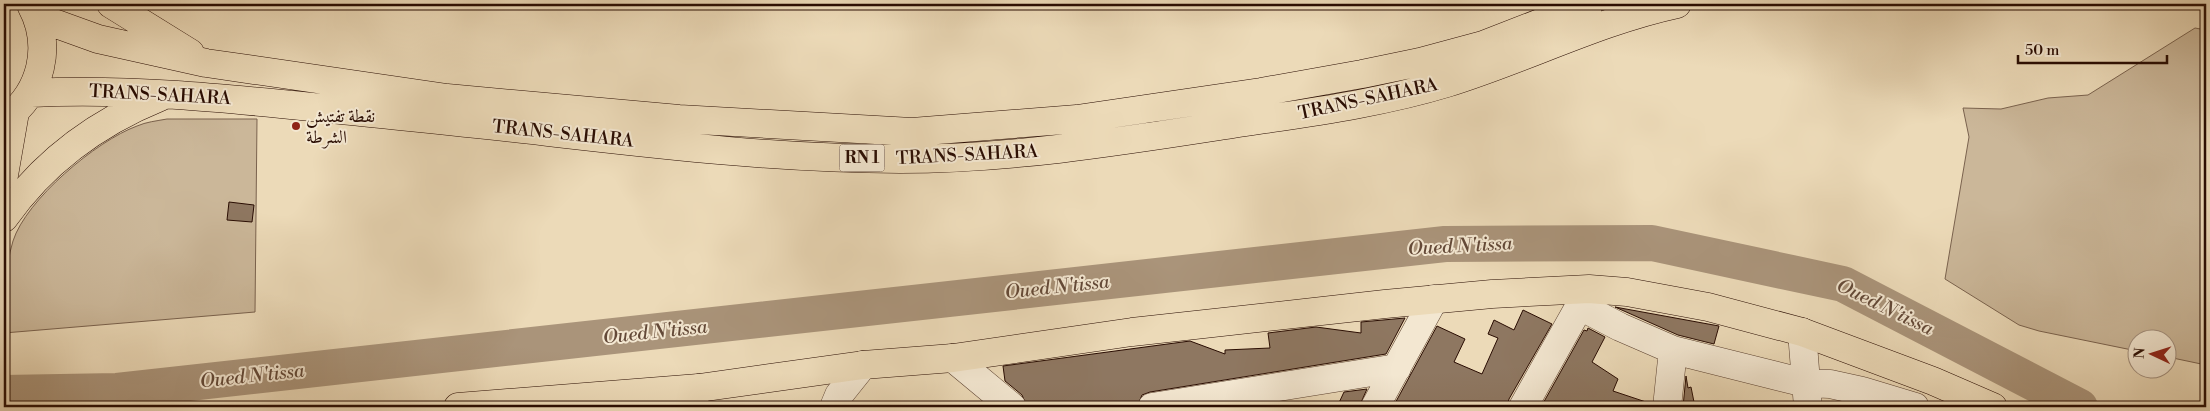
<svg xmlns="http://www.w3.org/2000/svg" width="2210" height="411" viewBox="0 0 2210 411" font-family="'Libre Bodoni',Amiri,serif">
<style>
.green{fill:#cbb799;stroke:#7a624e}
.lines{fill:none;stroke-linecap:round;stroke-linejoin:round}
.river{stroke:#aa947a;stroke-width:36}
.building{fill:#8e7761;stroke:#290c02}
.minor-casing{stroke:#5a4030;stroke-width:29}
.major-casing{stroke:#290c02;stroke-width:29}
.highway-casing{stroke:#290c02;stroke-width:29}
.minor{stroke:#f3e7d1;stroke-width:28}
.major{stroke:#ecdab8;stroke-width:28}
.highway{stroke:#ecdab8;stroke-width:28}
.poi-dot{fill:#8f2418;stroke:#f3e7d1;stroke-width:2}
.labels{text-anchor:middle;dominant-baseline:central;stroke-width:4;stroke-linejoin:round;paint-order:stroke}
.shield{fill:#f3e7d1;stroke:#664e40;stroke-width:1}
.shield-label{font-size:16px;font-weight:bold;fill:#290c02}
.street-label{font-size:18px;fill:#290c02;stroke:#f3e7d1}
.poi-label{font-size:18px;fill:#290c02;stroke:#f3e7d1;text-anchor:start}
.water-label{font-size:19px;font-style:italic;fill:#634938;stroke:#f3e7d1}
</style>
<rect width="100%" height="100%" fill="#ecdab8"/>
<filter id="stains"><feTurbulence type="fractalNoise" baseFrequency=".004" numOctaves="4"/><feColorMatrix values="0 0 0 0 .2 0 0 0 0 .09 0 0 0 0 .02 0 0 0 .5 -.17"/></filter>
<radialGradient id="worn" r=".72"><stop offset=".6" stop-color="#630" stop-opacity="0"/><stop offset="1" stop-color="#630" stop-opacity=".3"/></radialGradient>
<path class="green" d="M2195 28 2206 30V365L2168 357V338H2138L2137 351 2039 331 2019 325 1945 279 1969 137 1963 108 2001 109 2048 98 2088 95Z
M167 119H257L255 312 4 333C5 303 4 270 13 241 26 200 96 141 137 126 146 122 156 121 167 119Z"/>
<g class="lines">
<path class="river" d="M4 393 117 391 1445 244 1652 243 1843 284 2080 407"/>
</g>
<path class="building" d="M229 202 254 205 252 222 227 220Z
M1615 307 1719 326 1714 344 1678 335Z
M1523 310 1552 324 1509 399 1507 407H1393L1437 326 1465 339 1454 362 1482 374 1498 338 1488 334 1494 320 1514 330Z
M1405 318 1386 354 1150 392 1142 395 1137 407H1027L1022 395 1005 381 1003 366 1190 341 1225 354V350L1270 348 1268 333 1316 327 1361 333V322Z
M1588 328 1605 337 1592 362 1618 379 1613 391 1652 404V407H1541L1584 330 1587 331Z
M1686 376 1688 388 1691 387 1695 407H1683Z
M1367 389 1359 407H1337L1344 392Z"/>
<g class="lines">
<defs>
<path id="minor" d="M1580 306 1620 327 1673 350 1805 383 1830 384 1862 391 1915 407
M1802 332 1808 407
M953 358 1012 407
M689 407 699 388
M834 407 839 395 863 365
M1152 407 1397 368
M1375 407 1434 299
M1523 407 1588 291
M1667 407 1673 350"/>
<path id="major" d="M4 175 15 112
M458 407 699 388 863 365 953 358 1132 332 1385 304 1492 294 1589 289 1627 292 1708 307 1802 332 1933 381 1993 407"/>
<path id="highway" d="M111 4 190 53
M37 17 98 39 206 63 447 98 679 119 912 132 1077 119 1261 92 1362 74 1420 62 1483 45 1589 4
M31 93C132 88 232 99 332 109 407 117 482 124 557 133 671 146 785 159 900 159 1012 159 1123 141 1233 124 1305 113 1378 104 1447 83 1525 59 1598 21 1677 4
M4 120C42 93 53 46 31 5
M4 218C44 161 96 123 160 97"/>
</defs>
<use href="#minor" class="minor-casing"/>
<use href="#major" class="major-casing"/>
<use href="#highway" class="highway-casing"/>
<use href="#minor" class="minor"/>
<use href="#major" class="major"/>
<use href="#highway" class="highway"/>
</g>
<circle class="poi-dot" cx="296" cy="126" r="5"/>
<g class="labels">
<rect class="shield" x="839.5" y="144.5" width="45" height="27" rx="4"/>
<g class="shield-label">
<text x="862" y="158">RN 1</text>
</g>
<g class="street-label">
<text transform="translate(160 95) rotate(3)">TRANS-SAHARA</text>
<text transform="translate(1368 99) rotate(-12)">TRANS-SAHARA</text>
<text transform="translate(563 134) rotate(6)">TRANS-SAHARA</text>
<text transform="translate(967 155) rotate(-3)">TRANS-SAHARA</text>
</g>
<g class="poi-label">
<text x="306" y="116">نقطة تفتيش<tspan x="306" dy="21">الشرطة</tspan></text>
</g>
<g class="water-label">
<text transform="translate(1460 246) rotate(-3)">Oued N'tissa</text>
<text transform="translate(1057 287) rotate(-6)">Oued N'tissa</text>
<text transform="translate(1885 307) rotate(26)">Oued N'tissa</text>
<text transform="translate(655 332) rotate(-6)">Oued N'tissa</text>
<text transform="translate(252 376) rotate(-6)">Oued N'tissa</text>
</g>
</g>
<rect width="2210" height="411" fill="none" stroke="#ecdab8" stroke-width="20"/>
<rect x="5" y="5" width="2200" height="401" fill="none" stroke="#290c02" stroke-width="2.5"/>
<rect x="10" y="10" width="2190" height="391" fill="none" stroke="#290c02"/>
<g transform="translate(2152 354) rotate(274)"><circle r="24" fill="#f3e7d1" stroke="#a28f7e"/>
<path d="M0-4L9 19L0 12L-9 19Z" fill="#8f2418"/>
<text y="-8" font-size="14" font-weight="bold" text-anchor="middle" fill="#290c02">N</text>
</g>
<path d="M2018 55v8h149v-8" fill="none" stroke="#290c02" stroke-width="2.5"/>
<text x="2025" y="55" font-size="15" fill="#290c02" stroke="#f3e7d1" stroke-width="4" paint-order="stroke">50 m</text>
<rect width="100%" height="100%" filter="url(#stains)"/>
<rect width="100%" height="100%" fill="url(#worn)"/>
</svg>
